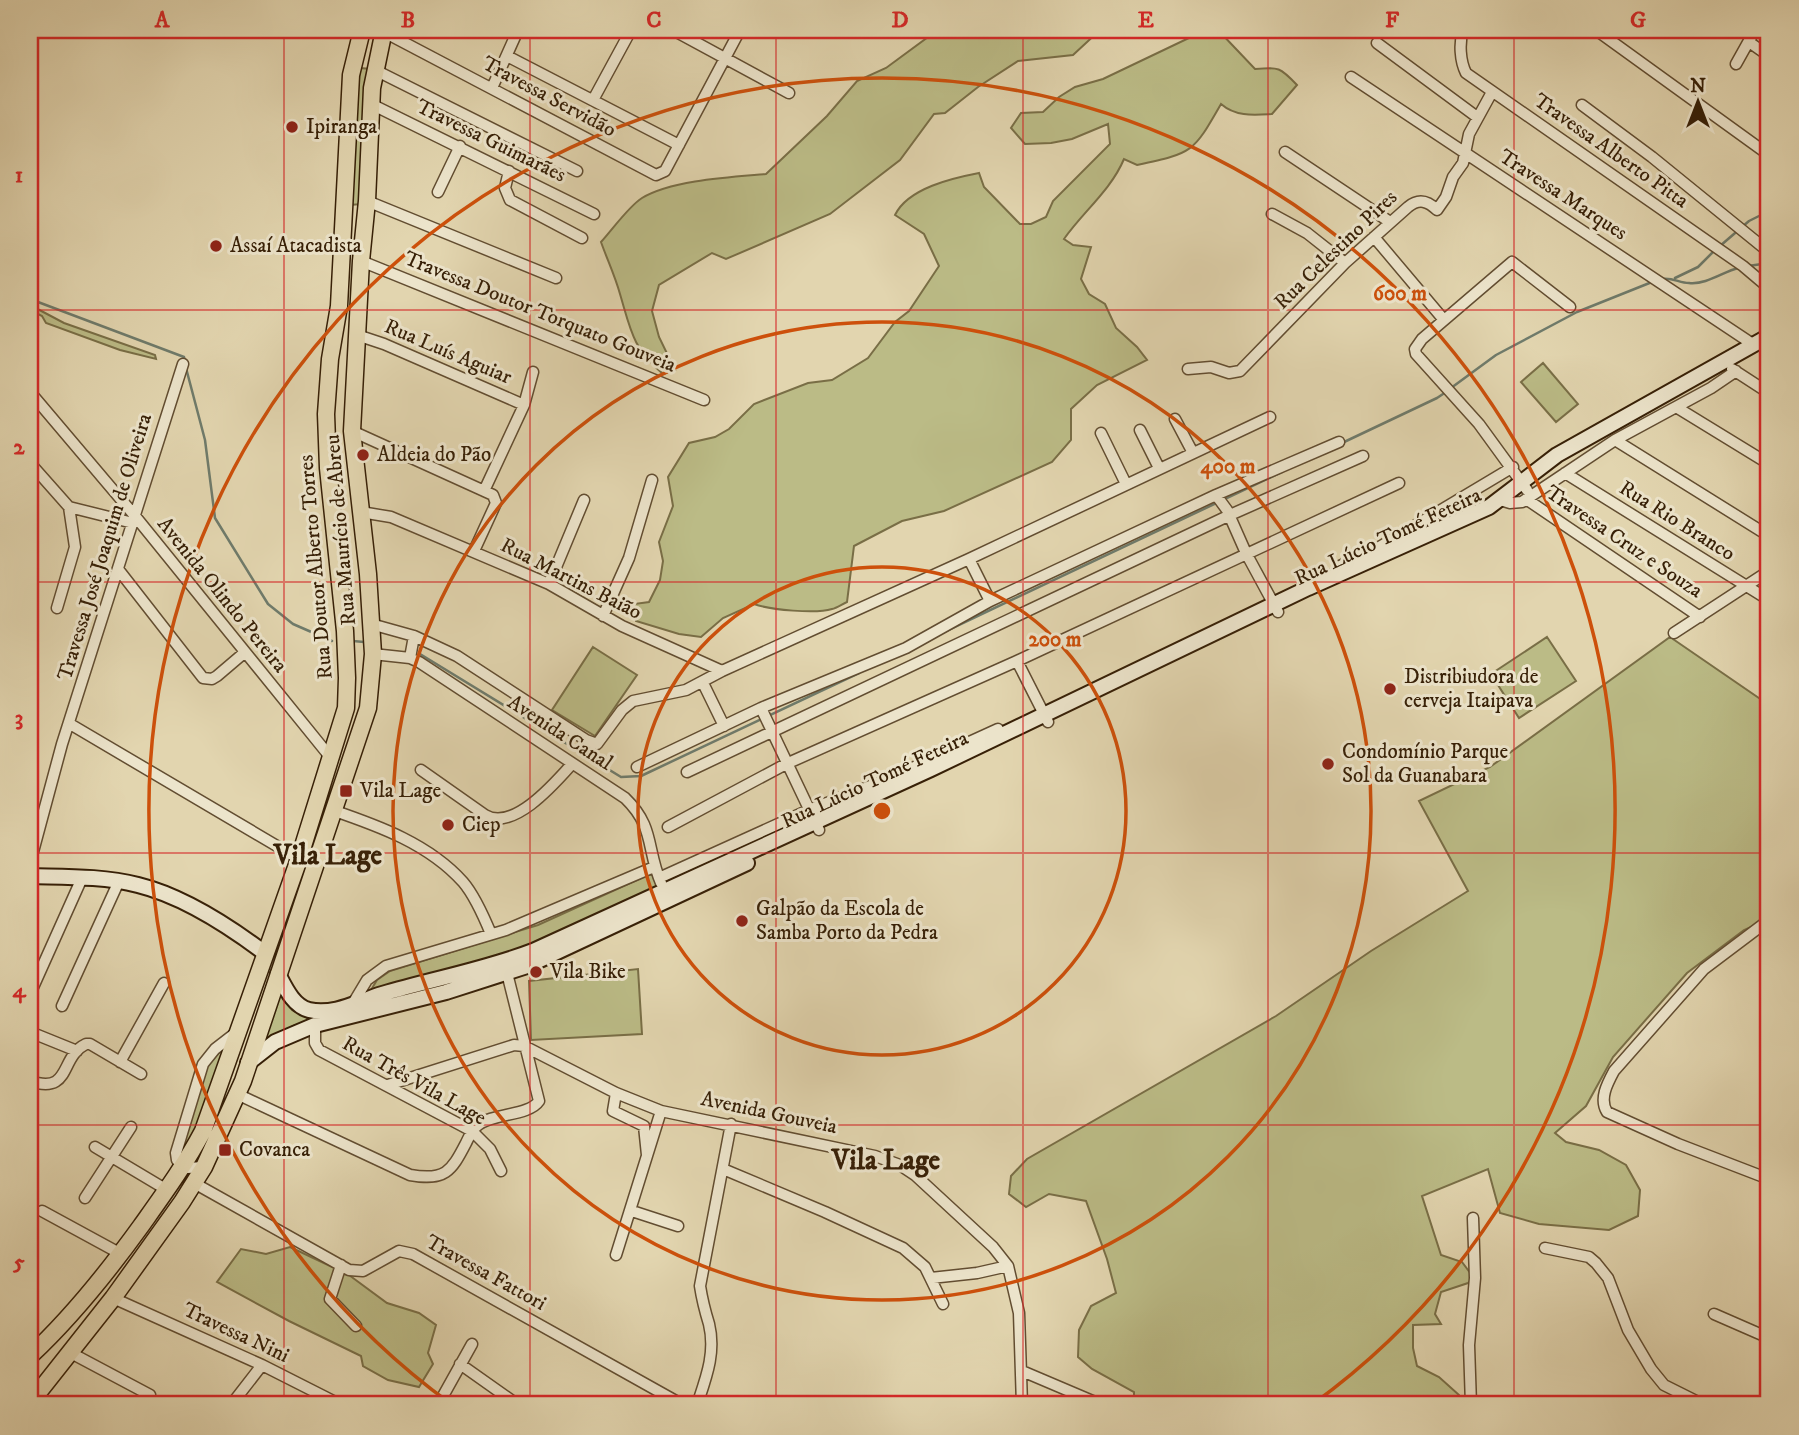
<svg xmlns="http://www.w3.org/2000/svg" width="1799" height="1435" viewBox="0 0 1799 1435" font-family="'IM FELL DW Pica',serif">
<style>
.green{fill:#bbbb86;stroke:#796e46;stroke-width:2}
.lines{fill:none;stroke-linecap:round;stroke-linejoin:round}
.stream{stroke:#6f7b6b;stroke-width:2.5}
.street-casing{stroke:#624d31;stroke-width:13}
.secondary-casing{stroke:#372007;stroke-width:18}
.primary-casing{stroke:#372007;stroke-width:19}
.street{stroke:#ece4cb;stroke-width:10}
.secondary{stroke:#ece4cb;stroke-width:14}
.primary{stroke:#e2d5af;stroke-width:16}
.grid{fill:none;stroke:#d62828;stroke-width:2;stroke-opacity:0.55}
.ring{fill:none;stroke:#cd500b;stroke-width:3.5}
.poi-dot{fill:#8f2418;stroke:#ece4cb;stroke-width:2.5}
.labels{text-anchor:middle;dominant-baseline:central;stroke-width:6;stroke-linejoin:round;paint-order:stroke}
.street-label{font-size:21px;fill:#372007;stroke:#ece4cb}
.poi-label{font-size:21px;fill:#372007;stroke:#ece4cb;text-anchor:start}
.district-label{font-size:28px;font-weight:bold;fill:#372007;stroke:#ece4cb}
.centre{fill:#cd500b;stroke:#ece4cb;stroke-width:3.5}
.ring-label{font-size:21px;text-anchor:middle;font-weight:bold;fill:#cd500b;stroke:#ece4cb;stroke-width:6;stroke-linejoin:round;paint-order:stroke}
.neatline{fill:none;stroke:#d62828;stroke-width:2.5}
.grid-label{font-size:23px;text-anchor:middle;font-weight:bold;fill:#d62828}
</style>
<rect width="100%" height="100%" fill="#e2d5af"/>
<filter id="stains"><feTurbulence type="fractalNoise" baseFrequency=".00286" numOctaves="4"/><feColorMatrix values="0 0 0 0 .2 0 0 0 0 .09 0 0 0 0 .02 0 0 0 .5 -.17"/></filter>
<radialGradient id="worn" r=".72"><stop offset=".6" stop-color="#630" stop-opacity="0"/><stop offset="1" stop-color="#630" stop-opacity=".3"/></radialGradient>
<path class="green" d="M932 30H1100L1073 55 1018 61 978 87 945 113 934 114 900 160 830 214 726 259 712 253 659 285 652 311 659 337 675 370 663 374C632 347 631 331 620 294 615 276 607 259 601 242 612 230 629 206 642 198 672 180 732 177 766 174L827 116 857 81 886 68 928 37Z
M1218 30 1255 69C1279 67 1280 67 1297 85L1272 114C1254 115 1236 117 1221 104 1193 153 1193 153 1137 165L1124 159C1111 190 1083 212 1064 239L1073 245 1091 247 1081 279 1089 294 1105 304 1116 328 1137 347 1147 360 1097 385 1071 409V440L1052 462 944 511 902 521 854 546 847 602C842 604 837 608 832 609 816 614 770 610 754 604L723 618 701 637 679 634 636 621 634 604 649 602 660 580 663 561 659 542 673 506 668 477 689 443 715 437 729 429 754 404 808 383 832 380 868 358 895 322 909 311 939 266 924 234 895 215C908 188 953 178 979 173L984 187 1020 224H1031L1046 217 1053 201 1110 144 1108 124 1072 139 1051 143 1025 144 1011 128 1021 113 1043 112 1059 97 1075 87 1103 79 1193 36Z
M360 68 371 69 364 204 348 205Z
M30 305 64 323 155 355 156 359 120 350 46 323 42 316 30 310Z
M1543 363 1578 404 1556 422 1521 382Z
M1547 637 1576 681 1519 718 1491 674Z
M1670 637 1769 705V919L1744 930 1687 973 1613 1057 1586 1106 1555 1133 1566 1142 1599 1150 1626 1165 1640 1190 1638 1216 1609 1230 1539 1224 1500 1213 1488 1169 1422 1196 1441 1255 1462 1262 1474 1278 1468 1283 1441 1292 1435 1314 1441 1324 1413 1325V1348L1417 1366 1439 1377 1459 1395 1461 1405 1134 1404V1392L1092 1369 1078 1357 1079 1330 1091 1306 1116 1293 1107 1259 1086 1201 1049 1194 1026 1207 1009 1194 1011 1176 1027 1159 1276 1016 1371 951 1468 891 1419 801 1490 767Z
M593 647 637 675 595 736 552 710Z
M650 874 653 875 659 886 501 959 371 990 377 980 390 971 538 925Z
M638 969 642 1034 531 1040 529 981Z
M280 993 292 1010 312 1020 293 1026 262 1045Z
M223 1048H226L206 1109 184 1150 181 1152 207 1066Z
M290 1247 349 1275 387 1303 419 1313 436 1325 428 1353 433 1364 419 1387 388 1380 363 1366 361 1356 289 1321 217 1282 241 1249 266 1254Z"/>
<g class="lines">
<path class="stream" d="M1720 246 1749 221 1769 211
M1748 266 1769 263
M1675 278 1698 267 1715 250
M1661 279C1673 277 1679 283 1689 283 1706 285 1723 272 1738 268
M30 299 184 357 185 361
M186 368 205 440 215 518 268 604 293 624 332 641
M1451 388 1496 355 1577 312 1652 282
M1342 443 1437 398 1446 392
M944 632 1282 472
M353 641 364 642
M420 654 621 777 641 776 859 673"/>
<defs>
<path id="street" d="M673 30 789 93
M864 30 866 31
M1463 30C1459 43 1460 61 1466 73L1743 266 1769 288
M1596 30 1769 155
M384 32 656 175 665 171 740 30
M1749 42 1769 56
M1377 43 1477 117
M507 56 679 145
M1736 64 1755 30
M375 70 577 171
M1351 77 1754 345
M492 88 518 30
M593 100 631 30
M371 104 594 214
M1582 105 1652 157 1769 252
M1285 152 1390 222
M509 171 505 188 510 200 582 238
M438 192 460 146
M367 201 556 278
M1272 214 1307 233 1345 263
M1374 237 1444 320
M361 261 704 400
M357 335 384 344 524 405
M1188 369 1211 367 1229 373 1240 371 1345 263 1408 207C1419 198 1428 201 1437 210L1446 197 1453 177 1463 163 1469 134 1492 92
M1732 369 1769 393
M30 392 135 516 331 758
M1676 407 1769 464
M1175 419 1193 453
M1140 430 1159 468
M352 431 493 495 496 503 474 551
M1101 433 1126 484
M1615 440 1769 536
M30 463 69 507 133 523
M1565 473 1769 600
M1527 490 1479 424 1416 354 1415 349 1422 339 1512 262 1570 307
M484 491 524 405 533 372
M1216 495 1227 510 1246 553 1278 612
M1526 499 1700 617
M1500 500 1510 503 1522 502 1615 440 1711 388 1736 371
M361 512 391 517 549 584 622 626 722 671
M969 559 990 601
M1340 566 1376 549 1513 467
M118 569 203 678 212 679 217 676 244 653
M549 584 584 500
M57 608 75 547 69 507
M603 616 629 558 652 480
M371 624 414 636 457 656 586 740 597 744 622 710 633 701 686 690 722 671 969 559 1270 417
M1674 633 1769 571
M373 654 410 658 419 662 625 798C655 827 646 848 661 883
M410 658 414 636
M1017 661 1048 722
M703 683 724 726
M761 708 819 830
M70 724 299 859
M637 767 761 708 906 648 990 601 1216 495 1339 442
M421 770 485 815C513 832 555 783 572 764
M687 772 1230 515 1363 456
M332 810C379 826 429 844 463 882 475 896 484 917 491 934
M668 827 786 764 1017 661 1399 483
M30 863 62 744 183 364
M659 878 809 810 886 780 998 729
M1769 920 1704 969 1614 1071C1607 1084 1599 1099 1607 1112L1678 1144 1769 1179
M30 994 82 878
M352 1005 367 980 386 966 506 930 654 867
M62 1006 119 881
M315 1025V1043L319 1050 472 1131 490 1149 501 1171
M30 1032 77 1051
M120 1062 164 983
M30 1081C72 1095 59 1057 86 1044H90L141 1074
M388 1085 514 1045 524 1046 616 1093 661 1111 875 1156 900 1165 915 1175 993 1247 1008 1266 1019 1313 1022 1405
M616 1093 613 1111 644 1126 647 1155
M237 1094 410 1175C445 1181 451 1172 466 1143 469 1137 472 1129 478 1125 493 1113 529 1116 539 1101L506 969
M95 1147 167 1190
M204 1167 187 1168 177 1160 176 1153 203 1064 215 1049 237 1032
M723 1169 825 1212 903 1248 925 1267 943 1304
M194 1183 349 1270 363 1271 399 1251 413 1254 683 1405
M85 1198 131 1127
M42 1211 121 1254
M632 1211 678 1226
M1545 1248 1589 1257 1596 1263 1608 1278 1628 1330 1651 1369 1664 1385 1704 1405
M616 1255 661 1111
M341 1265 330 1299 356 1326
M931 1278 977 1273 1008 1266
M113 1298 262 1365 341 1405
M1714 1314 1769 1338
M71 1353 150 1395
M460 1364 518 1405
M1022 1371 1102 1405
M231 1405 262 1365
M438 1405 472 1344
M697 1405C706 1378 716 1353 709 1324 705 1311 702 1299 700 1286L731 1124
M1471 1405 1469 1345 1475 1278 1473 1218"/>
<path id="secondary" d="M30 876C65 877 103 876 138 885 183 896 229 926 266 954
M278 974C285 987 293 1006 309 1010 334 1016 359 1001 382 994 432 979 484 970 533 951L931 769 1308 588 1489 507 1557 455 1769 336
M248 1063 275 1042 315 1025 446 992 527 966 747 863"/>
<path id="primary" d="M30 1356C72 1317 107 1273 141 1226 163 1195 185 1165 203 1131L299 859 346 708 347 678 345 631 328 468 326 414 330 359 339 306 351 75 362 30
M30 1403 113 1298 182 1202 204 1167 243 1081 368 708 373 654 368 574 352 431 361 261 367 201 372 88 384 30"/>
</defs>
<use href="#street" class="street-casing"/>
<use href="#secondary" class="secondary-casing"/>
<use href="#primary" class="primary-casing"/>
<use href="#street" class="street"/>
<use href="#secondary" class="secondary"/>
<use href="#primary" class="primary"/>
</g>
<path class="grid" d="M284 30V1405M530 30V1405M776 30V1405M1023 30V1405M1268 30V1405M1514 30V1405M30 310H1769M30 582H1769M30 853H1769M30 1125H1769"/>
<g class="ring">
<circle cx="882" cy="811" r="244"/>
<circle cx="882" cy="811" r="489"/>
<path d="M451 1404A733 733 0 1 1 1313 1404"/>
</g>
<g class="poi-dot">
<circle cx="292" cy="127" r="7"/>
<circle cx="216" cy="246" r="7"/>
<circle cx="363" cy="455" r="7"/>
<circle cx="1390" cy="689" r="7"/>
<circle cx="1328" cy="764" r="7"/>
<rect x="339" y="784" width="14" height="14" rx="3.5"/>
<circle cx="448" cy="825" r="7"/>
<circle cx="742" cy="921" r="7"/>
<circle cx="536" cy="972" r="7"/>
<rect x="218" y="1143" width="14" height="14" rx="3.5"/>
</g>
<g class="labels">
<g class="street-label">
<text transform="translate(549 97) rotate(28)">Travessa Servidão</text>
<text transform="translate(491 141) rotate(26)">Travessa Guimarães</text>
<text transform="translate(1611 151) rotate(35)">Travessa Alberto Pitta</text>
<text transform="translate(1563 195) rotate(33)">Travessa Marques</text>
<text transform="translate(1336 250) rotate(-44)">Rua Celestino Pires</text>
<text transform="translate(540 312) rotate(22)">Travessa Doutor Torquato Gouveia</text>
<text transform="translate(448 352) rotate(23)">Rua Luís Aguiar</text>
<text transform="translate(1677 521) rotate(32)">Rua Rio Branco</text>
<text transform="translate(341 530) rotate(-95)">Rua Maurício de Abreu</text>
<text transform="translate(1388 537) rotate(-25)">Rua Lúcio Tomé Feteira</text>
<text transform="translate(1624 542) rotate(34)">Travessa Cruz e Souza</text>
<text transform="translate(105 547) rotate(-73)">Travessa José Joaquim de Oliveira</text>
<text transform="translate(316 567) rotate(-95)">Rua Doutor Alberto Torres</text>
<text transform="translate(571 579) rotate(27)">Rua Martins Baião</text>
<text transform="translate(222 595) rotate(51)">Avenida Olindo Pereira</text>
<text transform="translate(560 733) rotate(33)">Avenida Canal</text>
<text transform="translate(875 780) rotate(-25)">Rua Lúcio Tomé Feteira</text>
<text transform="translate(414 1081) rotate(29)">Rua Três Vila Lage</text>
<text transform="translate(769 1113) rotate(12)">Avenida Gouveia</text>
<text transform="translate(486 1273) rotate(29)">Travessa Fattori</text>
<text transform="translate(236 1333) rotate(25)">Travessa Nini</text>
</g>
<g class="poi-label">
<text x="306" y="127">Ipiranga</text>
<text x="230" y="246">Assaí Atacadista</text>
<text x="377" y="455">Aldeia do Pão</text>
<text x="1404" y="677">Distribiudora de<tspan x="1404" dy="24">cerveja Itaipava</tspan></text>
<text x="1342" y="752">Condomínio Parque<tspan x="1342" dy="24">Sol da Guanabara</tspan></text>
<text x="360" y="791">Vila Lage</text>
<text x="462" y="825">Ciep</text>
<text x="756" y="909">Galpão da Escola de<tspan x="756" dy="24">Samba Porto da Pedra</tspan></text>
<text x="550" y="972">Vila Bike</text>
<text x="239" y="1150">Covanca</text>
</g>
<g class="district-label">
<text x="328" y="855">Vila Lage</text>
<text x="886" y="1160">Vila Lage</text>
</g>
</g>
<circle cx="882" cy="811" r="10" class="centre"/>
<g class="ring-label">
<text x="1400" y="300">600 m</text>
<text x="1228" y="473">400 m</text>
<text x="1055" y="646">200 m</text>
</g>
<rect width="1799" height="1435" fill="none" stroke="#e2d5af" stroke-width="77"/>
<g transform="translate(1698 102)" stroke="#ece4cb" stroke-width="5" paint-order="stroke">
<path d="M0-5L12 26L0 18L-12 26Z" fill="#372007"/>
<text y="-10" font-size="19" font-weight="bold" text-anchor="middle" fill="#372007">N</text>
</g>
<rect x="38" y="38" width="1722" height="1358" class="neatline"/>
<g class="grid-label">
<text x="162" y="27">A</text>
<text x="408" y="27">B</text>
<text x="654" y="27">C</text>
<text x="900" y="27">D</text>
<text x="1146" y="27">E</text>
<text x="1392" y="27">F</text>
<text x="1638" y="27">G</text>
<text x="19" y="182">1</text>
<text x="19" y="454">2</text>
<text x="19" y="725">3</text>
<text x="19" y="997">4</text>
<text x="19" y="1269">5</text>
</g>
<rect width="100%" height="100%" filter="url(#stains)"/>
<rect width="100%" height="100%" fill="url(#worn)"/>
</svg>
